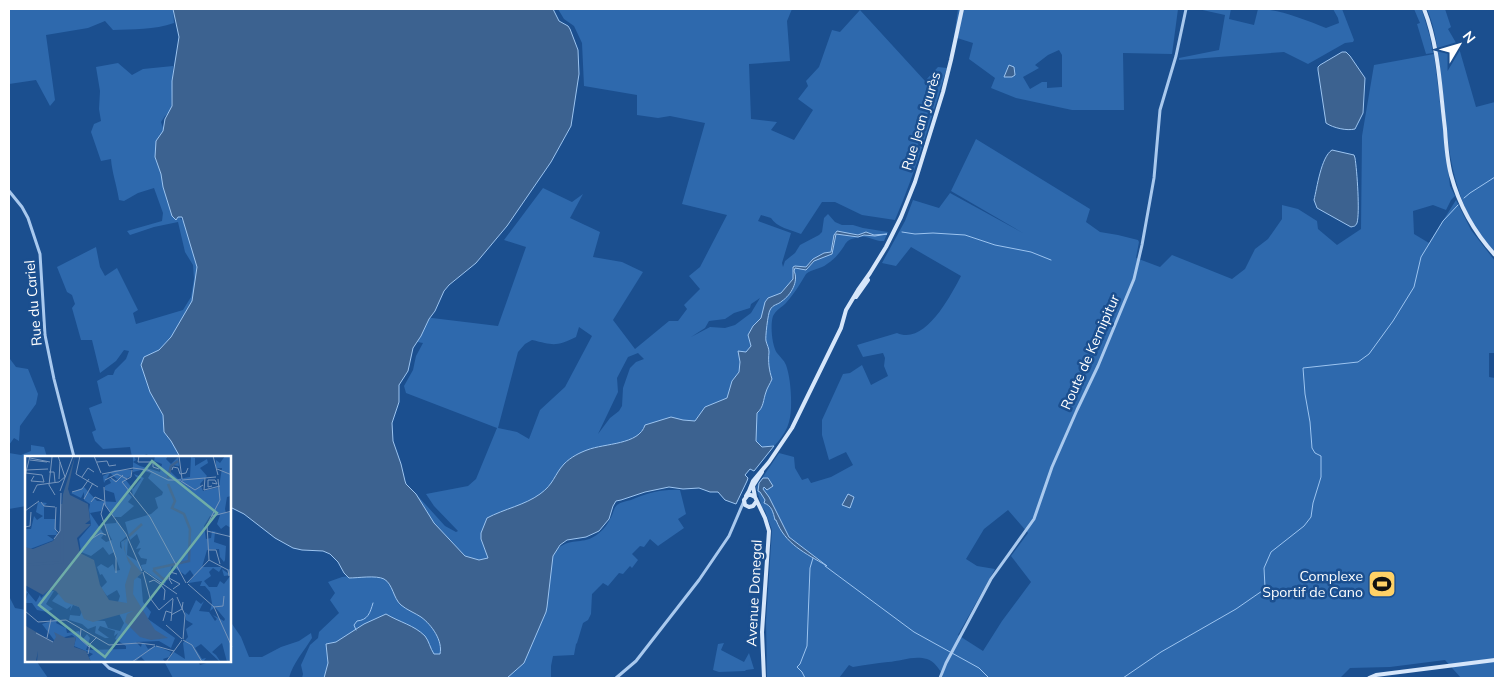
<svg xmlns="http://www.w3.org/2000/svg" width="1504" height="687" viewBox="0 0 1504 687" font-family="Mulish,sans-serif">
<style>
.green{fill:#2e69ad;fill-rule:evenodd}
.water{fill:#3c6290;stroke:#9cc4f0}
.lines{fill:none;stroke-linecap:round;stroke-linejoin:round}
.stream{stroke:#9cc4f0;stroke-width:1}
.tertiary{stroke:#a9c9ee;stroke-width:3}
.secondary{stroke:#d6e6fa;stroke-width:4}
.labels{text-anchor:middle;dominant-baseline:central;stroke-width:5;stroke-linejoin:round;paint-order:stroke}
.street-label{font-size:14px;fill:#fff;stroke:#1b4f8f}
.poi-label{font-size:14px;fill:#fff;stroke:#1b4f8f;text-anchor:end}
.inset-river{fill:none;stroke:#3c6290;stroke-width:2.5}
.inset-road{fill:none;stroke:#7695bc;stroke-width:1}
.view{fill:#6fada8;fill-opacity:0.15;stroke:#6fada8;stroke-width:2.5}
.inset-edge{fill:none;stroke:#fff;stroke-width:2.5}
</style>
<rect width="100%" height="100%" fill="#1b4f8f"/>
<path class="green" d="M9 9H173L174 23C154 30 133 29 113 30L105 21 88 28 46 35 55 100 50 106 36 80 9 84Z
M558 9H792L787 21 790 61 749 64 751 119 777 122 771 130 794 140 813 110 798 99 808 86 806 81 819 67 832 30 840 32 860 10 925 81 938 67 947 68C931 119 916 171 895 220L862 215 835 202H822L801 234C791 230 776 227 771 218L761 215 758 221 791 233 782 263 783 267 785 261 795 253 800 245 819 235 822 232 824 218 828 214 835 222 842 225H853L863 228 888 232 884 241C876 242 868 235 860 237 843 240 848 243 839 253 836 257 832 261 827 264 821 269 812 269 806 274 800 284 794 294 786 303 782 307 776 310 773 316 770 325 772 346 777 353 780 357 784 360 786 365 791 378 793 409 789 422 784 442 763 453 754 471L750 469 745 475 748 479 736 504 725 500 718 492H710L699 488 683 489 669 487 645 492 621 500 616 501 613 506 609 519 599 531 586 537 567 540 560 545 556 550C570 537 581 545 595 536 601 532 607 526 610 519 613 515 613 509 617 505 621 502 627 501 631 500 647 493 662 489 680 490L686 514 678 519 684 528 658 546 650 539 644 547 640 546 632 554 638 560 632 568 630 566 623 574 619 573 608 586 603 583 592 594 591 614 588 620 583 623 577 643 576 644 574 655 553 656 551 666V678H508L510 674 507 678H302L303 674 301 665 310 645 318 638 319 632 339 613 330 600 335 593 328 582 342 577 349 576 375 517 390 528 399 536C397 554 407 567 415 582 421 593 426 605 434 614 459 640 490 626 512 605 516 601 521 597 525 591 529 583 530 575 532 566 536 552 541 544 540 529L573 518 589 505 595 494 615 478 637 464 675 453 689 460C695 458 695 453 702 451 709 449 716 451 722 449 728 443 722 436 723 429 735 423 740 408 745 397L756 392 761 386V383L754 378 750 371C752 362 760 362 763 355 760 347 754 344 755 334L765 327 766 321 765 316 769 306 784 298 791 288 790 287 783 297 770 301 767 305 763 313V326L753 335 754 344 761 355 750 364 748 372 759 387 755 391 747 394 742 397 739 406 735 411 730 421 720 429V438L723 445 721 448C716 450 715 447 710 447 698 446 696 452 690 459 683 457 678 449 670 449 659 449 632 459 623 464 612 470 599 481 591 491 584 499 580 507 570 513 560 518 543 514 534 523 528 528 531 537 530 544 524 573 505 610 474 614 466 616 458 615 451 615L441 606 422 572 413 551 415 529 405 518 392 508 416 494 445 526 456 532 458 531 434 506 426 494 468 486 476 479 497 428 406 393 404 386 413 370 416 356 423 343 412 341 424 330 423 321 426 318H432L498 326 526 247 504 240 543 188 572 202 583 194 570 218 600 232 593 257 622 262 643 272 613 320 635 349 669 321H678L687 309 684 305 700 289 689 276 700 267 727 215 682 204 705 123 670 116 658 118 637 115V95L584 86 582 43 574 26 564 19ZM760 298 751 313 735 325 725 328 710 327 691 337 705 328 709 321 725 319 734 313 750 308 751 304ZM579 327 592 336 565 387 540 410 529 439 517 432 498 428 518 352 525 344 532 340C553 345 556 347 576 337ZM638 353 644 359 636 362 630 368 623 388 622 406 619 411 610 418 598 434 618 392 617 378 628 357Z
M958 9H1178L1172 54 1123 53 1124 110H1072L1016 98 991 88 995 78 969 59 973 43 954 37ZM1059 50 1062 55V87L1047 88V82H1042L1030 89 1023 77 1039 68 1035 65 1048 55Z
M1198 9H1231L1229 19 1254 25 1258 9C1279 9 1306 20 1326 28L1339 23 1338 18 1333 9H1342L1354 40 1353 42 1345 43 1308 64 1284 52 1179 60V58L1219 50 1225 15Z
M1414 9 1422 10 1430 37 1433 53 1426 54 1417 24 1420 23Z
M1427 9H1445L1451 27 1448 29 1459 48 1476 107 1495 102V252C1490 246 1484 241 1480 235 1448 187 1447 131 1441 76 1438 53 1436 30 1427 9Z
M1434 54 1450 186 1455 196 1451 200 1446 210 1433 205 1413 211 1414 234 1429 243 1456 200 1471 230 1495 261V353H1489V377L1495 378V678H1461L1445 660 1390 667 1350 668 1340 678H942L943 675C939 669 934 661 927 659 914 655 901 661 888 662 876 663 865 665 853 667L849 665 839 678H767L766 621 772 530 765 511 762 507 756 487 779 453 794 457 795 468 802 480 808 478 811 483 831 477 853 465 846 452 829 460 822 435V420L843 374 850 373 862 365 871 385 888 376 884 366 885 358 883 353 863 357 857 345 897 333C925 346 951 295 961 276L911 247 896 266 882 263 905 221 913 200 939 208 950 193 1023 233 951 191 976 139 1090 209 1086 222 1100 232 1118 235 1138 240 1139 242 1136 258 1160 267 1172 255 1232 279 1245 269 1255 249 1268 239 1282 219V205L1298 209 1317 221 1318 229 1337 245 1361 229 1362 136 1374 65ZM1008 510 1028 533 1011 556 1031 582 1002 621 983 651 958 635 995 569 977 566 966 559 984 529Z
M118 63 132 75 143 69 173 66 171 111 165 116 161 122 164 131V140L182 183 179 193 182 210 180 218 183 221 182 216 184 209 181 196 184 181 166 139V132L164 124 165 118 170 116 177 109 180 112 184 129 201 151 210 156 215 167 216 178C212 183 205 188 202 192 195 206 196 231 202 246 203 250 207 253 208 256 211 267 205 281 200 290L196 292 192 304 174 336 165 346V349L163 357V371L160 375 148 383C150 393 158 398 162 407 166 416 165 425 166 435L173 441 180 457H149L147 454 139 457H132L130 447 103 449 95 441 92 432 96 430 89 408 102 403 97 381 108 375H113L115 370 126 359 129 351 124 350 116 361 100 373 92 340H81L72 308 75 304 72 295 67 292 57 267 96 247 100 267 105 276 117 268 138 310 133 313 136 324 183 310 191 297 194 279 193 265 185 252 178 222 154 227 130 235 127 231 162 221 163 213 154 188 138 193 124 201 119 200C117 186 112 173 111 159L101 161 91 132 94 124 101 121 99 109 100 91 96 67Z
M10 359 16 367 28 369 38 394 36 404 20 426 19 441 14 438 9 445Z
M31 445 44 447 47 457H26V506L9 509V453L21 455 31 451Z
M9 596 15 608 26 610V661H41L37 662 48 678H9Z
M230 621 241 637 249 657H262L281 647 299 641 311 633 312 638C304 651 293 663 289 678H173L165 663 170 661H198L200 665 213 661H230Z
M724 643 721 650 744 662 749 653 754 669 746 670 745 671 719 672 713 670 718 644Z"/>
<path class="water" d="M173 9H553L559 21 568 26 570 29 578 50 579 74 571 126 551 162 507 226 476 263 449 285 444 291 435 311 429 319 421 336 413 348 408 371 399 385V402L392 423 393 441 401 464 405 481 406 484 416 494 434 523 465 556 479 560 488 558 481 539V533L487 518C504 509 525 505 540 494 554 484 554 475 564 464 571 457 579 453 587 450 605 443 639 445 645 425L671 417 683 420 695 421 705 407 727 398 732 381 739 372 740 362 738 351 746 352 751 346 748 335 753 326 761 318 765 302 768 298 781 293 793 279V267L795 266 806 267 813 259 824 253 831 252 834 235 837 231 858 235 866 232 874 235 887 234 875 236 864 235 858 237 836 234 832 254 814 261 806 270 795 268 794 271C799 281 791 295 782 301 778 305 773 304 770 310 768 313 765 338 766 341 767 345 769 348 769 352 768 362 769 370 772 379 770 384 767 388 766 392 763 400 764 407 757 413L756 441 762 447 774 446 754 471 750 469 745 475 748 478 747 481 736 504 725 500 718 492H710L699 488 683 489 669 487 645 492 621 500 616 501 613 506 609 519 599 531 586 537 567 540 560 545 553 556 547 607 546 612 524 663 507 678H324L328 663 326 644 336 642 364 624 386 614C399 622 414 625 425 636 429 641 430 648 434 654H440C443 641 432 625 421 617 415 613 407 610 401 605 393 598 393 584 384 579 376 575 358 578 349 578L344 573 338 562 330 554 323 551 302 550 293 548 275 538 244 514 230 507V457H180L171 441 164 432 163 415 150 392 141 365 144 357 159 350 171 337 192 301 197 267 182 217H178L176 220 172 216 163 187 161 174 155 157 156 141 163 131 165 119 172 106V81L179 37Z
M1342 52H1346L1350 56 1365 78 1363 113 1355 129C1347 131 1333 128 1326 123L1318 70V67L1320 65Z
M1009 65 1014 67 1015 75 1012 77H1004Z
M1332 150 1354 155 1355 158C1357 170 1360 213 1357 223 1355 227 1354 226 1351 227L1317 208 1314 200C1317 188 1321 157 1332 150Z
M763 478H768L773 486 767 490 764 487 763 489 769 497 789 537 827 566C805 553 785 544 776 520H775C773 512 772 506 764 503L765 500 760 492 758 491 759 483Z
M848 494 854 497 850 508 842 505Z"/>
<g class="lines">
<path class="stream" d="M1464 198 1470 193 1495 177
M902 232 915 234 933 233 965 235 995 245 1031 252 1051 260
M825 566 914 632 979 668 989 678
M356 630 354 625 357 621C368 620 370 613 373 603
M805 678 802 672 797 667 800 664 807 646 810 568 813 558
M1123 678 1161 652 1236 609 1262 591 1265 587 1264 568 1271 552 1304 526 1311 517 1313 503 1321 477V456L1315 453 1312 448 1310 422 1305 394 1303 368 1358 362 1369 354 1393 321 1414 287 1421 257 1443 221 1458 205"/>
<path class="tertiary" d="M9 191 22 207 28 218 40 254 45 335 54 379 74 457
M102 661 109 668 132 678
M616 678 636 661 699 580 729 536 744 501
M940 678 946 663 991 579 1034 519 1052 467 1077 410 1098 366 1134 279 1142 245 1154 178 1160 110 1176 56 1186 9"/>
<path class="secondary" d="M1424 9C1439 47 1440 89 1445 129 1446 145 1447 160 1451 175 1459 205 1474 232 1495 255
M856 297 868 280
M746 496 749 491 753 481 769 462 792 428 841 328 846 310 858 290 870 273 886 247 901 217 915 182 943 92 951 60 962 9
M755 497 753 486 762 472
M756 502 753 506 749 507 745 505 744 500 748 495H751L755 497 765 518 769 531 762 632 764 678
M1369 678 1376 675 1495 660"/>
</g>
<defs>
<symbol id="stadium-square" viewBox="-11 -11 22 22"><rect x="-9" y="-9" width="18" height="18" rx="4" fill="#ffd166" stroke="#1b4f8f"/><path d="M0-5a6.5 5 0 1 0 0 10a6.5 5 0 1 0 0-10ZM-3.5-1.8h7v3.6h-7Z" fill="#111"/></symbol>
</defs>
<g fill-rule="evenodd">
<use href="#stadium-square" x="1366" y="568" width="32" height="32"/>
</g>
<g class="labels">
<g class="street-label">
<text transform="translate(921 121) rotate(-73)">Rue Jean Jaurès</text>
<text transform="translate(33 303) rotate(-95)">Rue du Cariel</text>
<text transform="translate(1090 352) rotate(-66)">Route de Kernipitur</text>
<text transform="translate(754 593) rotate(-87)">Avenue Donegal</text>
</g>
<g class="poi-label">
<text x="1363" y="576">Complexe<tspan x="1363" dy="16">Sportif de Cano</tspan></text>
</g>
</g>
<g transform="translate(25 456)">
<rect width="206" height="206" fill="#1b4f8f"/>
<path d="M109 0 111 4 108 6 115 10 135 16 137 8 129 5 130 0H143L141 3 146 8 153 1 154 10 147 9 145 15 153 23 165 21 166 1 170 2V10L182 3 183 7 175 12 182 20 175 28 178 35 194 31 197 12H191V4L195 7 200 0H206V40L202 41 200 53 201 57 206 56V72L201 69 196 73 192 68 195 59 185 60 179 70 181 83 186 82 187 75 197 77 190 76 189 86 201 90 200 104 199 106 195 101 194 93 182 94 177 111H197L194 116 188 112 184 116 186 120 179 125 184 131H192L195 125 199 128 206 119 199 120 197 113 204 118 203 113H206V206H202L197 187 187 196 191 199 195 205V206L176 188 170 192 177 203 181 202 178 206H141L149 196 160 203 158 187 163 181 161 173 168 168 161 164 160 156 164 159 171 144 176 148 179 145 174 155 184 156 190 165 192 163 188 159 199 165 200 163 190 151 185 155 187 147 185 136 180 130H175L177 125 163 127 169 120 165 114 160 119 147 110 140 128 117 113 116 109 121 108 122 103 116 102 113 97 116 92 111 93 115 86 112 78 105 84 100 66 126 58 133 52 130 42 137 39 138 36 123 22 126 17 116 14 108 16V1ZM90 14H106V20L100 23 108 33 116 23 111 21 109 18 119 22 108 41 107 33 103 37 107 41 103 46 109 50 96 61H89L79 48 76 55 65 57 79 78 76 82 81 86 87 84 79 68 91 67V64L102 80 95 86V91L97 93 96 86 103 82 102 99 114 106 117 117 112 121 116 123 118 146 126 156 123 163 150 182 146 192 134 185 111 186 116 191 117 187 120 188 123 193 131 190 146 196 144 201 138 203 140 206H121L116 201 111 205 114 206H66L64 201 68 198 49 190 51 182 47 179 29 184 17 168 33 163 31 167 41 172 42 177 54 175 58 183 62 178 65 182 61 194 101 193V190L90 183 93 177 89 180 90 175 75 170 73 174 84 182H80L70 177 71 170 63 173 57 168 44 164 45 159 55 160 57 155 54 151 48 149 45 155 46 150 42 153 27 145 33 138 46 141 56 150 62 164 80 165 83 172 95 175 99 167 91 152 105 154 109 151 110 144 105 137 106 133V130L104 137 109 146 105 153 92 150V147L98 146H93L95 140 92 134 82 140 76 132 82 126 77 118 75 119 72 111 76 108 83 112 88 108 90 115 95 114 89 96 84 99 78 91 66 100 56 96 54 83 66 69 64 54 65 48 59 44V36L56 42 46 37 59 31 72 45 91 46 89 37 80 34V30L86 27 84 23 93 24 85 17 79 27 78 20ZM13 46 22 47 19 50V63H30L32 79H22L29 84 5 93 0 91V73H6L9 60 12 64 18 60 11 56ZM0 133 11 146 15 139 16 142 24 134 29 135 21 148 28 153 22 156 12 154 7 147H0L3 137 0 138Z" fill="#2e69ad"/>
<path d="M50 0 43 33 45 39 63 48 65 64 60 68H66L52 82 55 97 69 104 75 129 84 144 102 147 100 129 106 110 103 105 99 93V86L103 82 99 87 101 99 117 117 109 124 108 138 130 174 143 182 126 184 115 181 100 166 102 158 108 155 68 166 59 163 54 151 40 146 31 135 25 133 18 139 0 129V91L8 93 28 85 35 75 38 38ZM1 170 28 186 31 181 29 176 41 182 51 181 49 191 61 195 66 206H12L13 195 11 205 0 206Z" fill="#3c6290"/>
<path class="inset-river" d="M143 22 146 10 153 5M104 80 117 68M0 109 37 106V48M128 113 164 105 165 73 159 58 147 52 150 45 143 28M128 114 138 123H143"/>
<path class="inset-road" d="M33 0 40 21M55 0 51 18 73 31M69 0 76 17M114 0 113 6H128V11L134 13M154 0 157 23M188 0 193 19M27 1 24 29 30 39M5 2 25 6M5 4 22 6M72 6 82 5 84 10 91 9M108 12 123 14 143 24H156M192 13 207 19M1 14 23 13M107 14 106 21 97 26 125 61 161 127M147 14 148 11 153 12 155 18 161 17 163 12M24 16H29L30 26M1 17 17 19 19 26 6 25 9 20M77 18 108 12M0 20 5 0M57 21 63 12 69 16M85 21 91 26 98 19M180 22 179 34 195 30M34 23 35 6M80 24 92 18 102 23M157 24 191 21M156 25 170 34 178 29M187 27 192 28 190 24H183V31L187 30M79 31 80 49 101 78 117 115M35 35 48 0M47 36 57 33 64 23M8 37 12 29 34 26 41 20M59 43 68 27M16 46 19 50 30 51M66 46 70 41 79 45M79 47 76 58 91 102V117M31 51 30 73 34 77M0 55 14 45M187 60 207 55M0 71 5 70 6 56M182 75 207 81M29 83 35 75 36 37M63 85 76 77 81 79M184 94H191L195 108M184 104 203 114 204 120M119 115 152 138M118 116 125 142 134 154M144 122 155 128 148 133M124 126 129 124 135 128 140 134 139 144M162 127 184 104 182 69 195 44 193 23M147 128 144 123 145 116 152 118M163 128 189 151 207 191M152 141 160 159 158 183M189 151 198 150 199 140M134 154 148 142M0 155 13 166 41 164 84 189 114 187 130 189M146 159 157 153 158 146M138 165 141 155 147 157M146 165 148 143M141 169 157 183M56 173 55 183 64 191M11 177 28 186M22 182 26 163M158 184 167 189 177 206M131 190 149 195M63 198 65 188 72 181M107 206 130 190M141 206 157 184"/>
<path class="view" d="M127 5 192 57 80 201 14 149Z"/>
<rect width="206" height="206" class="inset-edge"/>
</g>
<rect width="1504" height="687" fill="none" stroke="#ffffff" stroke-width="20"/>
<g transform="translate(1459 45) rotate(52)" stroke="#1b4f8f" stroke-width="4" paint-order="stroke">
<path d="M0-4L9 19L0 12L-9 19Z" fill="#ffffff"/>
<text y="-8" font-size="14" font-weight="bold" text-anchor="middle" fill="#ffffff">N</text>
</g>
</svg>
